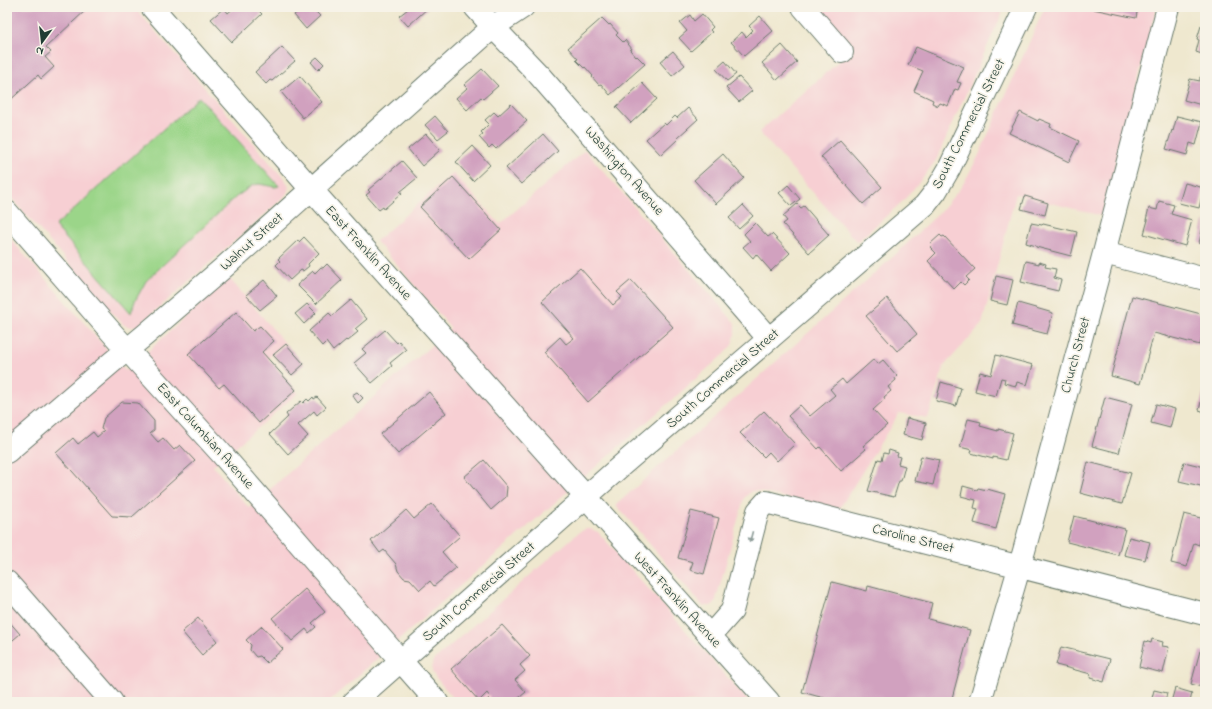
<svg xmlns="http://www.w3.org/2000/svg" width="1212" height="709" viewBox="0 0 1212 709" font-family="'Indie Flower',sans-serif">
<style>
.built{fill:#f7cfd3}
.green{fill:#9bd589;stroke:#5d895e}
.building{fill:#d1a1bf}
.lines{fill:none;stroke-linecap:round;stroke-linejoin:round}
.minor-casing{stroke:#68796a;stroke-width:24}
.major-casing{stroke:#68796a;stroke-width:24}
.minor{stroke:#fff;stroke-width:22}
.major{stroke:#fff;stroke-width:22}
.oneway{fill:#8f9e9a}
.labels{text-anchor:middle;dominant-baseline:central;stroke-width:3.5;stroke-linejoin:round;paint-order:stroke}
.street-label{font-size:14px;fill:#1f3d34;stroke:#f7f3e8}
</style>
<rect width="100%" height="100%" fill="#f7f3e8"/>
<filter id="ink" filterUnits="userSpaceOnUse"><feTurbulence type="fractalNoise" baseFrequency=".025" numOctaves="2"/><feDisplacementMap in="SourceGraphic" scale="8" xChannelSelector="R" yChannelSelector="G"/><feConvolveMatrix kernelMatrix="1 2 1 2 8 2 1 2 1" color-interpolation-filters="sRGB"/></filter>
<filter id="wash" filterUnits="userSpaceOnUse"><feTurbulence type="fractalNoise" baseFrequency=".012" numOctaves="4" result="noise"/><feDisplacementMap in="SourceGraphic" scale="16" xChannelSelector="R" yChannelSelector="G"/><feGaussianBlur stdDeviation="0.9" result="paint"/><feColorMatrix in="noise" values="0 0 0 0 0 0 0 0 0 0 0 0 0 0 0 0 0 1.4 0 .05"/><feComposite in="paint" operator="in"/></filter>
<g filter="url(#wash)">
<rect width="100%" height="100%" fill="#efe8cf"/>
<path class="built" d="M7 7H134L286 181 289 187 287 193 282 199 138 326 131 327 124 325 118 319 7 193Z
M816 7H1005L936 160 922 179 903 201 857 242 759 132 835 65 850 48Z
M1045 7H1157L1102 216 1016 194 982 324 944 366 928 418 899 413 838 511 758 491H751L744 498 715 603 711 606H703L616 505 895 255 941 211 962 186 978 157Z
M585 150 735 323V335L732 345 723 355 328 702H7V235L126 371 229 278 285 343 268 358 298 393 213 466 249 508 451 328 376 241 453 173 500 224Z
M586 529H591L598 532 749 702H457L436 678 432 671 433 661 579 532Z"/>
<path class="green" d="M199 97 279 186 275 187 259 184 253 185 236 197 183 246 146 281 135 301 131 313 55 226Z"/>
<g id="blocks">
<path class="building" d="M7 7H83L86 10 46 47 51 52 45 57 54 67 41 79 38 75 7 103Z
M235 7H255L262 14 232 42 211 19 224 8 228 13Z
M303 7H311L320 16 306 29 294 15Z
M407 7H429L408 26 399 16 408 9Z
M1094 7H1138L1136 18 1093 9Z
M702 14 713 27 710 30 712 32 691 51 679 38 687 31 680 23 690 15 694 21Z
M760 16 773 31 744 56 731 42 742 32 746 37 753 30 749 26Z
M602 18 609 25 610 24 618 33 616 35 623 42 625 40 632 49 630 50 636 57 637 56 645 64 610 95 601 84 599 85 592 77 593 76 585 67 584 68 576 60 578 59 568 48Z
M1201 26 1205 27V55L1196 52 1199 40 1197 39Z
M782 45 797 62 777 80 762 63Z
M282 47 295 61 272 81 270 80 266 84 255 72Z
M916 47 964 67 957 82 961 83 958 90 955 89 948 106 940 103 938 106 932 103 933 100 914 91 923 71 908 65Z
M673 51 685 65 672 76 660 62Z
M317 57 324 64 318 70 311 62Z
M725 61 736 74 727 81 716 69Z
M482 69 498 86 483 99 481 97 467 110 456 98 467 88 464 85Z
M300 76 322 102 303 118 281 92Z
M739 77 752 91 739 102 726 88Z
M1200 77 1205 78V106L1184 100 1190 79 1200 81Z
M642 83 657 99 631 123 616 107Z
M511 104 527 121 496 149 492 145 489 148 479 137 483 134 481 132 489 124 485 120 494 112 498 116Z
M688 108 698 119 677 138 678 139 661 155 646 139 664 123 666 125 675 116 677 118Z
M1020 112 1038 121 1039 119 1051 124 1050 127 1079 141 1069 162 1009 133Z
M435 116 448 131 438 139 425 125Z
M1177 116 1202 122 1196 145 1190 143 1187 155 1166 149 1172 130 1173 131Z
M426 134 440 150 422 166 408 149Z
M543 134 558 151 521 184 506 168Z
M840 140 882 187 863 204 821 157Z
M473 146 490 165 473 181 456 162Z
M723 154 744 178 716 204 694 180Z
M402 161 417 178 400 192 402 193 384 209 383 207 379 210 366 195 370 192 368 190Z
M453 177 501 230 469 259 420 207Z
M1185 183 1204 188 1199 208 1179 203Z
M788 185 800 199 791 206 779 193Z
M1025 196 1048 203 1045 215 1021 209Z
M1159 201 1174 205 1171 214 1192 220 1185 246 1144 234 1148 220H1146L1149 208 1157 210Z
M797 204 801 208 804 206 829 235 809 253 783 224 787 221 783 216Z
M743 205 753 216 739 229 729 218Z
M1204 222H1205V245L1199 243Z
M755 223 768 237 772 234 790 253 771 271 756 254 753 258 743 247 750 241 744 234Z
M1031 223 1042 225 1043 224 1077 232 1071 256 1036 247V246L1026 243Z
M940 235 942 237 944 236 975 269 966 277 969 280 964 285 961 282 954 289 928 261 936 253 930 247 932 246 930 244Z
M304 237 319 253 308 264 309 266 303 271 301 270 290 280 276 265 280 261 278 259 298 240 299 242Z
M1026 261 1039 264V262L1046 264 1045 267 1056 269 1054 278 1061 280 1058 291 1021 282Z
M327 264 342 280 316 304 297 285 313 271 315 273 321 267 323 268Z
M580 268 613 305 622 297 617 292 631 280 673 327 588 402 544 352 560 337 566 344 574 338 542 302Z
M996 276 1013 280 1007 305 990 301Z
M264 280 277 296 260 310 246 295Z
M1132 296 1205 315V327L1200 345 1154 333 1140 384 1111 376Z
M887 298 917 334 897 351 866 316Z
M351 300 367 319 355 329 358 332 347 341 346 340 333 351 326 342 322 346 309 331 329 313 332 316Z
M1018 303 1053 313 1047 334 1012 325Z
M307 304 316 313 304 324 295 314Z
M236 312 253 331 260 326 274 341 262 352 296 390 259 423 224 384 219 388 188 354Z
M385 330 397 343 399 341 406 350 390 363 392 366 372 383 354 363 366 353 362 349Z
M286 344 304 364 292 375 273 355Z
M996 355 1033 365 1027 385 1017 382 1016 386 1004 383 1005 379 1001 378 996 396 975 391 980 372 991 375Z
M874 359 878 364 883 360 897 376 895 378 896 380 888 387 891 391 884 397 885 399 873 410 887 425 863 446 866 449 841 471 820 447 818 449 788 416 800 405 810 416 835 395 830 389 842 379 846 384Z
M941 382 961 388 956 406 936 401Z
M1204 390H1205V412L1199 410Z
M357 392 363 398 358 403 352 395Z
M429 392 446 413 398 454 380 434Z
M313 397 314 399 317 397 326 407 317 415 314 411 298 425 308 436 288 454 270 434 288 417 286 414 301 401 303 403 307 399 309 401Z
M1105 397 1132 404 1119 453 1092 446Z
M122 402 138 403 154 421V430L150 433 158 442 163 438 174 450 180 445 195 461 132 517 112 516 56 453 73 438 78 444 93 432 97 437 104 431 101 429 104 418Z
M1156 404 1175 409 1170 428 1151 423Z
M764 411 795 444 777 461 769 452 764 457 740 433Z
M907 418 926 423 922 440 903 435Z
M968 419 981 422 980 426 998 431V429L1013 433 1006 460 993 457V459L971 453 972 450 960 447Z
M889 450 898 453 897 456 900 457 898 464 905 466 901 481H899L894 497 868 491 878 459 882 460 884 453 888 454Z
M921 456 939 460 933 485 915 481Z
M484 460 507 487 506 497 491 510 464 477Z
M1088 462 1131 473 1122 504 1080 493Z
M1184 462 1205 467V487L1179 481Z
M963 486 977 490 978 488 987 490V489L1005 494 996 529 974 523 978 509 974 508 976 500 961 496Z
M432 504 460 536 442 552 456 568 434 586 430 581 420 590 410 579 404 578 398 571 396 564 384 550 380 553 371 541 406 510 414 519Z
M691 511 719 518 704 574 690 570 693 562 678 558Z
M1184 514 1205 519 1199 545 1194 543 1187 567 1171 563Z
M1074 516 1125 529 1118 555 1067 542Z
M1129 537 1150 542 1145 560 1124 555Z
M832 582 867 591 868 586 932 603 928 619 970 630 951 702H838L802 692Z
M305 589 325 612 312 623 316 627 309 633 306 629 292 641 272 618Z
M198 618 217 641 202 655 182 632Z
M7 619 20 634 7 645Z
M502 625 530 656 520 665 525 671 515 680 526 692 514 702H485L490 697 487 693 479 701 451 669Z
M262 626 283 649 267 663 260 656 256 657 250 650 251 645 246 640Z
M1152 639 1163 642 1162 646 1169 647 1163 673 1139 667 1145 641 1151 643Z
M1061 647 1110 659 1104 682 1090 678 1091 674 1056 665Z
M1200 651 1205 652V688L1191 684Z
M1175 688 1192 693 1190 702H1171Z
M1154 690 1167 693 1165 702H1151Z"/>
</g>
</g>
<g filter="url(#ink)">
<use href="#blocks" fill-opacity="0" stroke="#68796a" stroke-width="1"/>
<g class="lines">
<defs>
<path id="minor" d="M152 7 311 189 769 702
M803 7 842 52
M7 212 113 334 220 452 401 661
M1104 253 1205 279
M7 452 111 363 145 335 222 269 493 27 539 75 769 339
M7 582 112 702
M710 636 732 611 758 511 766 502 1205 614
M980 702 1024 551 1104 253 1168 7"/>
<path id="major" d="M475 7 493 27 523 7
M401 661 437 702
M354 702 622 465 925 205 936 191 949 169 1026 7"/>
</defs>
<use href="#minor" class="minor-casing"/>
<use href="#major" class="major-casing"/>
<use href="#minor" class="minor"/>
<use href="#major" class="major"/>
</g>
<defs><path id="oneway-solid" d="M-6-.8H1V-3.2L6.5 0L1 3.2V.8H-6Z"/></defs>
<use class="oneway" href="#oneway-solid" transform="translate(751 537) rotate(105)"/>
</g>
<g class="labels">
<g class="street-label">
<text transform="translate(969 124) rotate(-63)">South Commercial Street</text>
<text transform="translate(624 171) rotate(49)">Washington Avenue</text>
<text transform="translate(252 242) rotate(-42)">Walnut Street</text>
<text transform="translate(368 253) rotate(48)">East Franklin Avenue</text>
<text transform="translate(1076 355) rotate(-75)">Church Street</text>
<text transform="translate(723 379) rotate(-41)">South Commercial Street</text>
<text transform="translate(205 436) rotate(48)">East Columbian Avenue</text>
<text transform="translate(913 539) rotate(14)">Caroline Street</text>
<text transform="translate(479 592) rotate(-41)">South Commercial Street</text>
<text transform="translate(677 600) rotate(48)">West Franklin Avenue</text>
</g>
</g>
<rect width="1212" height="709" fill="none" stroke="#f7f3e8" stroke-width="24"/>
<g transform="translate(42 42) rotate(195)" stroke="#f7f3e8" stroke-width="3" paint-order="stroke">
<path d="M0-3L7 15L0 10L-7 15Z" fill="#1f3d34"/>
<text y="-6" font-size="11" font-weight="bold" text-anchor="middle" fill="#1f3d34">N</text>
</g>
</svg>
